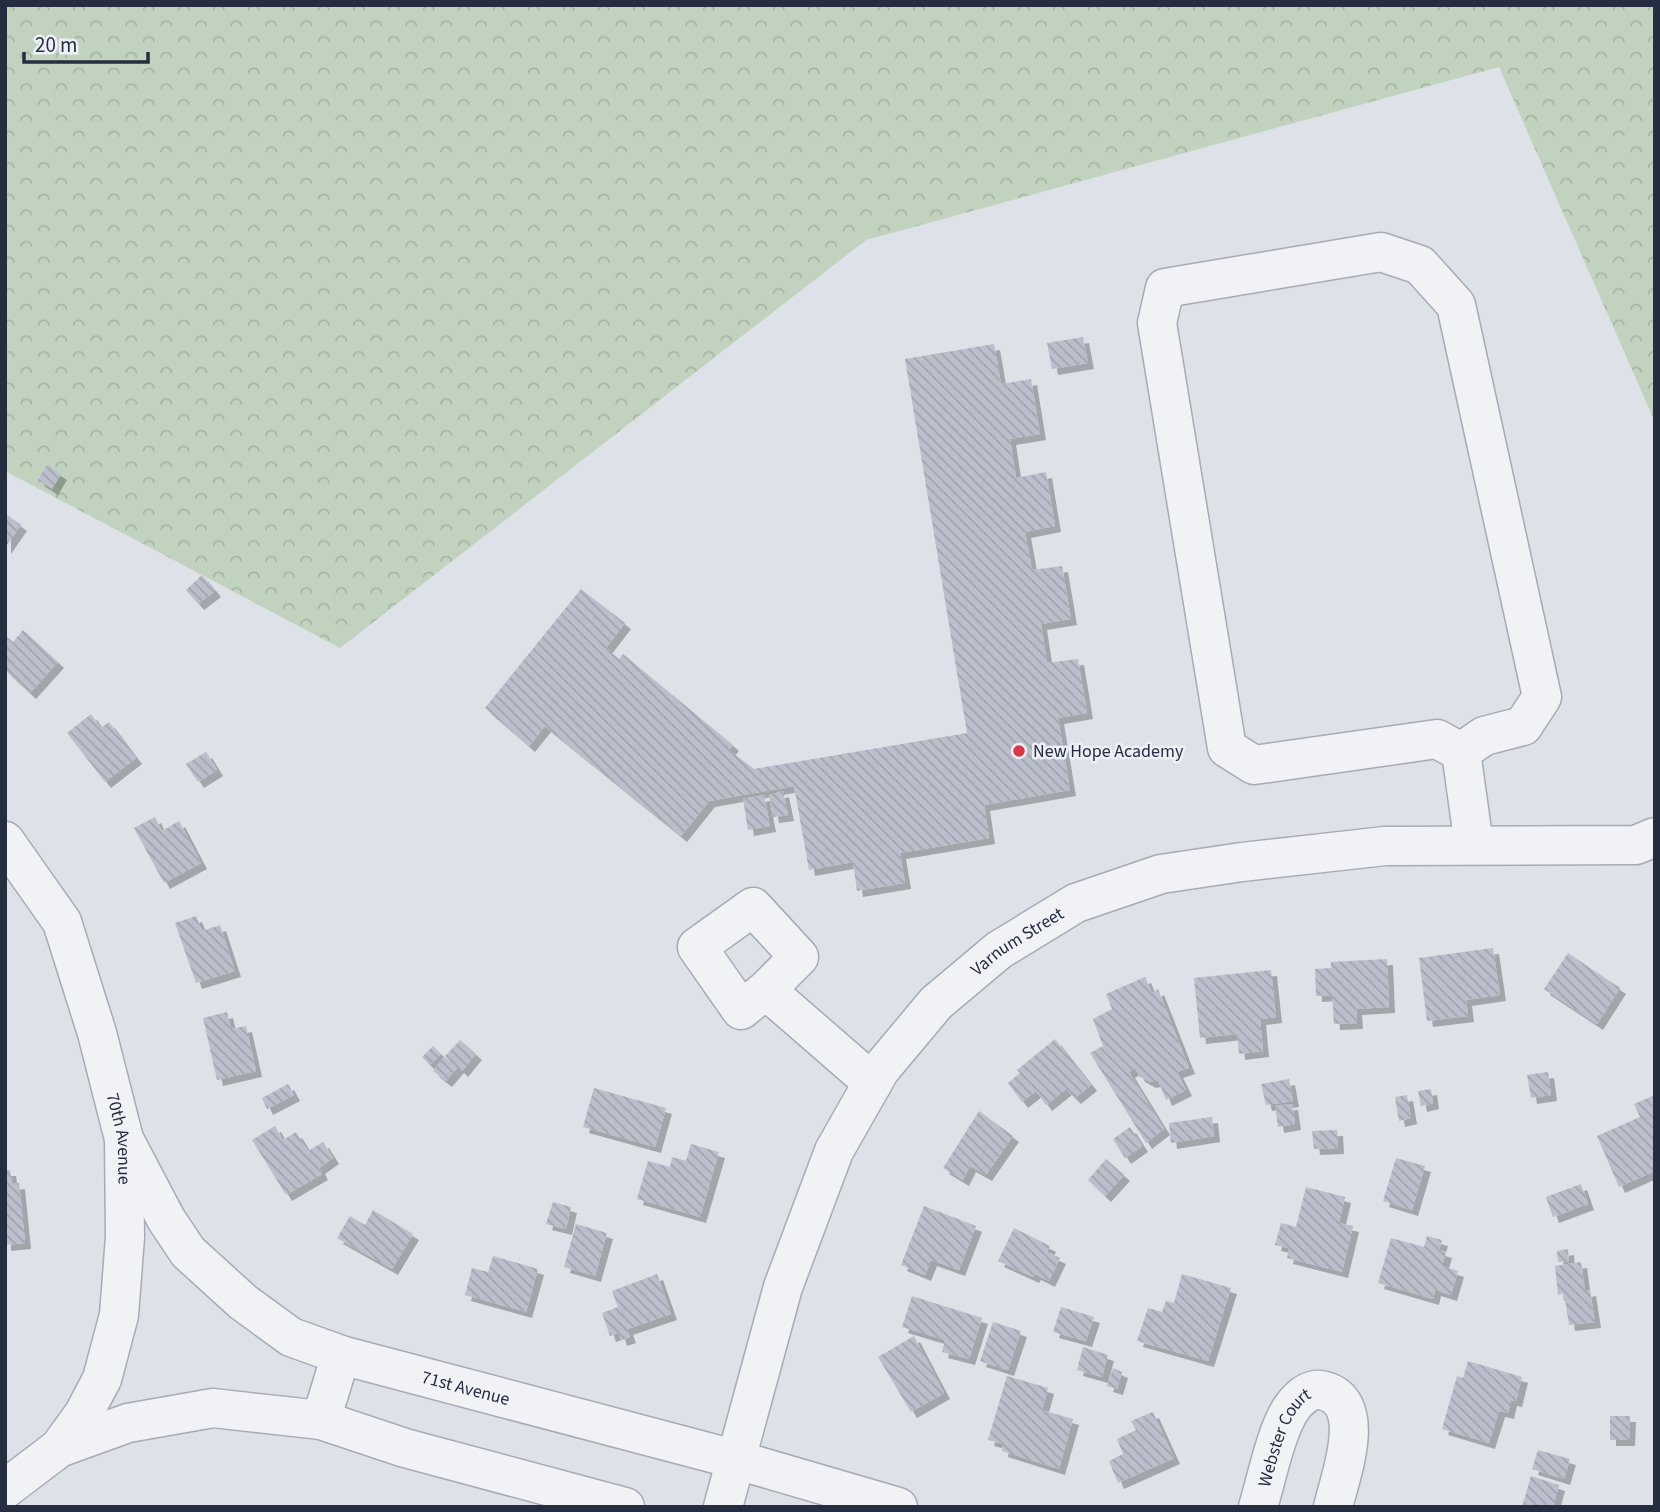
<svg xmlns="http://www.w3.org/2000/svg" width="1660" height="1512" viewBox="0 0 1660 1512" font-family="'Source Sans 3',sans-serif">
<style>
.forest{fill:url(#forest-crowns)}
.building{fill:url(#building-back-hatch);filter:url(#shadow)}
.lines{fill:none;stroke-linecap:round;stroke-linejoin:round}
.minor-casing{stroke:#a6abb6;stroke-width:41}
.minor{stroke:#f0f2f6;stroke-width:38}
.poi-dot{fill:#d83843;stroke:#edf0f6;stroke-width:2.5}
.labels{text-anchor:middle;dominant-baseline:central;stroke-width:5;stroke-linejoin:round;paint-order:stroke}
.poi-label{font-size:18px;fill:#252d40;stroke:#edf0f6;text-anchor:start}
.street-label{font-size:18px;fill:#252d40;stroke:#edf0f6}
</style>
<defs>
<pattern id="forest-crowns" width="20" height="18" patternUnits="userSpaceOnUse" patternTransform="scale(1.75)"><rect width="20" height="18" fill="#c1d3be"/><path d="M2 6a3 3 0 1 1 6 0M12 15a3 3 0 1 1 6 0" fill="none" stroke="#a6b5a4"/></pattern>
<pattern id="building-back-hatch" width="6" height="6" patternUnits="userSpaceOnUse" patternTransform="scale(1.75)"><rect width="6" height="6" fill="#babfcb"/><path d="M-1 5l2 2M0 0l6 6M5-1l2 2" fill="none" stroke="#a0a4af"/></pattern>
<filter id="shadow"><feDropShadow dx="6" dy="6" stdDeviation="0" flood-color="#0004"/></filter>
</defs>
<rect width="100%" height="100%" fill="#dde1e8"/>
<path class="forest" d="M5 5H1655V422L1499 67 866 240 340 648 5 471Z"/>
<path class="building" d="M1083 337 1088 363 1052 369 1047 343Z
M994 344 1001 384 1031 379 1040 434 1010 439 1016 478 1046 472 1055 526 1025 532 1032 570 1062 566 1071 619 1041 624 1047 663 1078 659 1087 713 1058 718 1070 790 984 805 989 838 900 853 905 883 857 891 853 862 809 870 794 786 709 801 681 836 545 726 529 746 485 708 581 589 625 623 606 648 619 659 623 654 733 745 729 750 754 769 967 733 905 359Z
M47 465 61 474 52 489 38 480Z
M6 514 21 525 5 548V516Z
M202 575 215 591 198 604 186 590Z
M23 630 58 662 30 693 5 670V635L13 642Z
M91 714 101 728 109 722 136 758 105 782 67 733Z
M206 752 217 770 198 782 186 764Z
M783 791 788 815 773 817 769 795Z
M764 795 770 826 748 830 743 799Z
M155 817 162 831 179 821 201 863 164 883 134 828Z
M196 916 202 931 220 925 235 971 196 983 175 923Z
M1493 948 1500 995 1466 1000 1468 1016 1427 1021 1419 958Z
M1568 953 1620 988 1597 1024 1544 989Z
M1387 959 1389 1007 1356 1009 1357 1023 1334 1024 1332 995 1316 996 1315 969 1331 968V962Z
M1271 970 1276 1017 1260 1019 1263 1051 1239 1054 1237 1034 1200 1038 1194 978Z
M1145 977 1152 993 1158 989 1189 1068 1177 1072 1186 1090 1166 1100 1158 1080 1150 1082 1139 1076 1135 1068 1129 1072 1164 1129 1146 1143 1090 1053 1103 1046 1093 1019 1112 1009 1106 994Z
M227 1012 231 1029 246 1026 256 1071 217 1080 203 1018Z
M1055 1039 1091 1085 1075 1098 1066 1089 1046 1105 1036 1091 1022 1102 1008 1083 1020 1073 1017 1070Z
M460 1040 476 1054 462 1071 458 1067 446 1081 433 1071 444 1057 451 1062 445 1056Z
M433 1046 441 1054 430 1065 422 1057Z
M1548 1072 1551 1095 1531 1098 1527 1075Z
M1289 1079 1293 1101 1266 1105 1261 1084Z
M288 1084 294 1095 267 1109 262 1098Z
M594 1088 666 1108 655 1147 583 1127Z
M1431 1089 1433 1103 1421 1106 1418 1091Z
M1407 1095 1411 1118 1399 1121 1395 1097Z
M1655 1095V1171L1619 1187 1597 1136 1640 1117 1634 1104Z
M1292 1104 1295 1124 1278 1127 1275 1106Z
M979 1111 1013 1136 986 1175 970 1166 963 1180 943 1168Z
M1212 1117 1214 1136 1171 1143 1169 1123Z
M275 1126 283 1140 296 1132 308 1151 323 1142 333 1158 319 1168 322 1174 286 1195 252 1140Z
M1130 1127 1142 1146 1125 1158 1113 1139Z
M1337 1130 1338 1148 1314 1149 1312 1131Z
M691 1144 719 1152 700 1217 637 1199 648 1161 670 1167 672 1157 686 1161Z
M1396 1158 1425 1166 1412 1210 1383 1201Z
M1106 1159 1124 1175 1105 1196 1088 1180Z
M5 1170H10L12 1184 19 1183 25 1243 5 1245Z
M1581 1184 1588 1204 1553 1217 1546 1197Z
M1306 1187 1345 1197 1339 1223 1353 1226 1342 1272 1287 1258 1289 1248 1275 1245 1281 1223 1296 1227Z
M553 1202 571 1207 566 1229 546 1224Z
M924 1206 976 1226 959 1270 931 1260 925 1275 901 1265Z
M373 1210 413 1234 392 1269 337 1238 350 1216 365 1225Z
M576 1224 607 1233 595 1276 564 1267Z
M1014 1228 1050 1246 1047 1252 1060 1258 1049 1281 1035 1274 1033 1277 998 1261Z
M1427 1236 1442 1240 1439 1250 1446 1252 1442 1266 1458 1271 1451 1295 1435 1290 1433 1299 1378 1283 1391 1238 1424 1247Z
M1568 1249 1569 1261 1558 1262 1557 1251Z
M493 1256 538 1269 526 1312 465 1295 472 1268 488 1272Z
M1581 1262 1585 1291 1590 1290 1595 1322 1569 1325 1564 1293 1558 1295 1555 1266Z
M657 1274 671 1314 627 1329 630 1337 621 1340 619 1333 610 1336 602 1313 618 1307 612 1291Z
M1182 1274 1231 1288 1208 1361 1137 1341 1148 1308 1162 1312 1166 1301 1174 1303Z
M912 1296 982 1318 969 1359 942 1352 945 1340 902 1327Z
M1061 1307 1094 1317 1086 1341 1053 1332Z
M993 1322 1021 1331 1008 1370 980 1361Z
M914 1336 944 1393 911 1412 878 1357Z
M1083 1347 1108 1355 1102 1377 1077 1370Z
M1468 1361 1522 1377 1516 1401 1511 1400 1508 1413 1499 1411 1489 1443 1442 1429 1457 1376 1463 1378Z
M1113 1368 1122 1372 1117 1389 1107 1386Z
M1007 1376 1048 1388 1042 1410 1073 1419 1059 1469 1002 1451 1003 1444 988 1440Z
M1153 1412 1174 1458 1118 1483 1109 1461 1123 1454 1117 1439 1136 1430 1131 1421Z
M1610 1416H1630L1629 1440H1610Z
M1538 1450 1570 1459 1564 1479 1532 1469Z
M1531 1476 1559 1485 1553 1507H1522Z"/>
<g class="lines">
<defs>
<g id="minor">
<path d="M1461 752 1437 739 1254 765 1227 748 1157 323 1165 288 1381 252 1420 265 1456 305 1542 697 1523 726 1484 736 1461 752 1474 845"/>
<path id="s1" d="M5 841 62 922 97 1033 124 1139 125 1237 119 1315 102 1379 83 1415 59 1448"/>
<path d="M766 990 799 957 753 907 697 947 741 1010 766 990 873 1083"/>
<path id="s2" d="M124 1139 166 1219 188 1252 243 1302 291 1337 341 1355 734 1459 898 1507"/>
<path d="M321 1420 341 1355"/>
<path d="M5 1489 59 1448 128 1423 213 1408 321 1420 405 1448 625 1507"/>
<path id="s3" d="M723 1507 783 1287 834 1151 880 1070 936 1003 999 950 1076 903 1161 874 1242 862 1385 846 1636 845 1655 837"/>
<path id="s4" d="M1258 1507C1267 1478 1276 1429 1293 1406 1301 1396 1312 1387 1325 1391 1369 1404 1340 1477 1333 1507"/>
</g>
</defs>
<use href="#minor" class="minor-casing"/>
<use href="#minor" class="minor"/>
</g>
<circle class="poi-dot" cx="1019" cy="751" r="7"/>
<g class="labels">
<g class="poi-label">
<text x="1033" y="751">New Hope Academy</text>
</g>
<g class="street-label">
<text stroke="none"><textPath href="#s3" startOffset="656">Varnum Street</textPath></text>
<text stroke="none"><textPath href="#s1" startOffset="324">70th Avenue</textPath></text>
<text stroke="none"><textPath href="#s2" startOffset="446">71st Avenue</textPath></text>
<text stroke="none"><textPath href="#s4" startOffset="75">Webster Court</textPath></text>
</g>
</g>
<rect width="1660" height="1512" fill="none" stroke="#252d40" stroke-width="14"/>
<path d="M24 52v10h124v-10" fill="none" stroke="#252d40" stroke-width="3.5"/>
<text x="35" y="52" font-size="21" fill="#252d40" stroke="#edf0f6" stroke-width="5" paint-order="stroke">20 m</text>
</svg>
